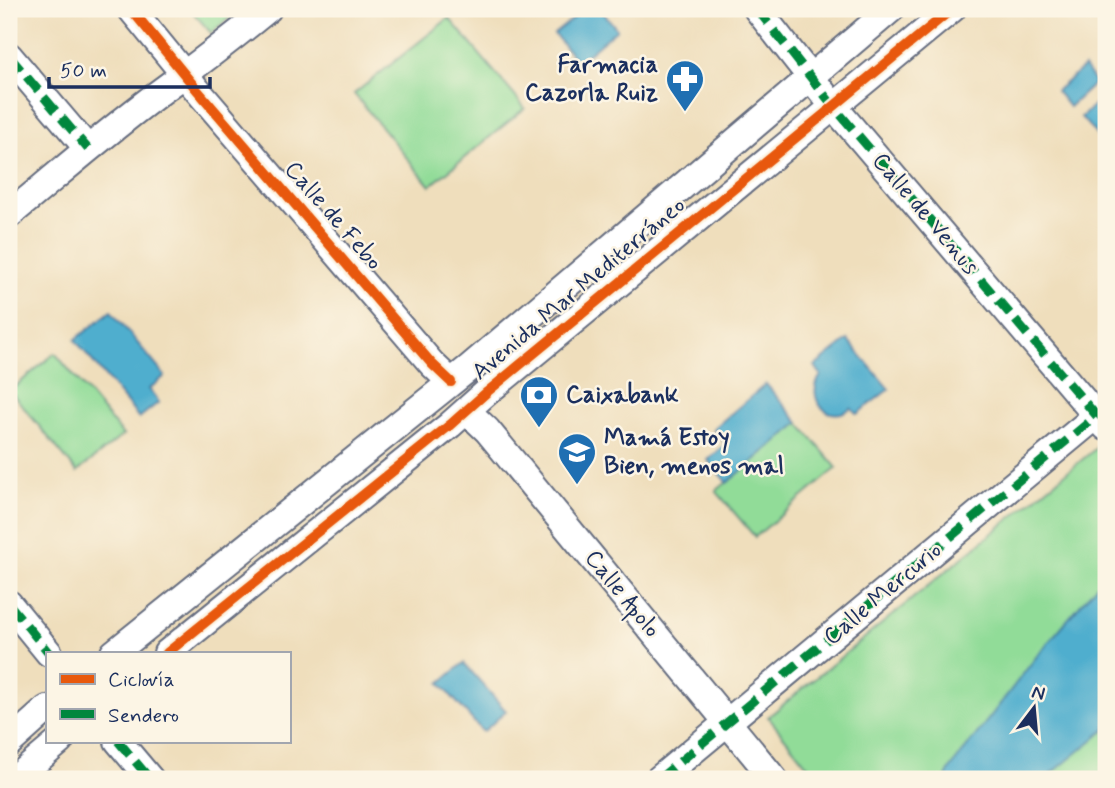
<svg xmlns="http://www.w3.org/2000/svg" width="1115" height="788" viewBox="0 0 1115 788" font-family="Mynerve,sans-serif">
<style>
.green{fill:#91dc98;stroke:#56867b;stroke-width:2}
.water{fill:#4faece;stroke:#356e96;stroke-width:2}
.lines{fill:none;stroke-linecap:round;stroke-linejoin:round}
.minor-casing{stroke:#656c7f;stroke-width:30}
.minor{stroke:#fff;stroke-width:26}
.quiet{stroke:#00873e;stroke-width:9;stroke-dasharray:18 9;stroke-linecap:butt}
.cycleway-casing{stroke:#fcf5e5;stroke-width:15}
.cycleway{stroke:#e8590c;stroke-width:10}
.labels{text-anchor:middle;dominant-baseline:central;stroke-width:5;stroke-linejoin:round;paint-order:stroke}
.poi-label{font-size:24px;font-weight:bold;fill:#1b2f5e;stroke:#fcf5e5;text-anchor:start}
.street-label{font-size:24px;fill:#1b2f5e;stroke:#fcf5e5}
</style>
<rect width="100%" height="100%" fill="#fcf5e5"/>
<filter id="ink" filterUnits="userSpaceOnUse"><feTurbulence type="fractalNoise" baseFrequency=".0143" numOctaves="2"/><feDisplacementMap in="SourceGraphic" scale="14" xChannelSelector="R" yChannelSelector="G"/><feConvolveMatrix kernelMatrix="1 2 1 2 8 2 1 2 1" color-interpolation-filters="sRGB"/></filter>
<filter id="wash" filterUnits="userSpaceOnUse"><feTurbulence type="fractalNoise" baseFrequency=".00686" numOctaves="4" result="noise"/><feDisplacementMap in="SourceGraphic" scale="28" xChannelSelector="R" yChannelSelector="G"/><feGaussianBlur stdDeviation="1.57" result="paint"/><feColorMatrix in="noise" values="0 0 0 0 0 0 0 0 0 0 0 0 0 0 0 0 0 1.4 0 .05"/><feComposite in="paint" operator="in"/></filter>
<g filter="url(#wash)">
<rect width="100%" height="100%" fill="#efdebc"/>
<path class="green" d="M190 9H240L211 33Z
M449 18 525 108 430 186 354 94Z
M55 353 123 435 77 472 10 391Z
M799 423 837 468 755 537 716 491Z
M1106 440V779H818L768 717Z"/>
<path class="water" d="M585 9H600L617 29 578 62 554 34Z
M1084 67 1095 83 1069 107 1056 91Z
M1106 95V134L1100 139 1081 117Z
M111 311 165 376 149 389 159 402 139 418 75 340Z
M848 340 889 389 857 414 851 408C830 425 804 400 821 375L815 366Z
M766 384 799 423 727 483 708 460 726 444 713 429Z
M1106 574V729L1045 779H947L946 777 950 769 1037 656Z
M464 663 506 711 483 732 440 683Z"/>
</g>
<g filter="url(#ink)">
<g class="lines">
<defs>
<path id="minor" d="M131 9 198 91 432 364 451 382
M757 9 834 107 1106 427
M9 56 88 149
M9 215C61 172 112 127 167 87 201 62 235 36 268 9
M467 411 487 430 774 779
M9 604 49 653
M114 653 469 368 891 9
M167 653 450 425 487 392 952 9
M118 741 150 779
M9 743 47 709
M15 779 60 741
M659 779 1106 408"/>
</defs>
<use href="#minor" class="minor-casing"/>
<use href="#minor" class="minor"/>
<path class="quiet" d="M757 9 834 107 1106 427
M9 56 88 149
M9 604 49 653
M118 741 150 779
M659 779 1106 408"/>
<defs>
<path id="cycleway" d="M131 9 198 91 432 364 451 382
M167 653 450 425 487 392 952 9"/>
</defs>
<use href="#cycleway" class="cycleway-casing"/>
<use href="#cycleway" class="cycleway"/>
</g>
</g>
<defs>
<symbol id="pharmacy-pin" viewBox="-11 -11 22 30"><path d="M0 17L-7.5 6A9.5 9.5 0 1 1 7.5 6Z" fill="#1f6fb2" stroke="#fcf5e5"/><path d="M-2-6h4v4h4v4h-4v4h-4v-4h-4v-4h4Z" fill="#fff"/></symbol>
<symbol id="bank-pin" viewBox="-11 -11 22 30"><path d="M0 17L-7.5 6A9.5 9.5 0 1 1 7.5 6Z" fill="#1f6fb2" stroke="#fcf5e5"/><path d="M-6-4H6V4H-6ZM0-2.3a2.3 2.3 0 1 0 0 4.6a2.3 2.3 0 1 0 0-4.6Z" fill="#fff"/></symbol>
<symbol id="school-pin" viewBox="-11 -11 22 30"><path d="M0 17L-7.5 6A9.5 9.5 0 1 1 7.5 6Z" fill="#1f6fb2" stroke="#fcf5e5"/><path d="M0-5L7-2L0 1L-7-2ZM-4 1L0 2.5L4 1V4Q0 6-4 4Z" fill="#fff"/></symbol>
</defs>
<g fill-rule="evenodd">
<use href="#pharmacy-pin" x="663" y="57" width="44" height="60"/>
<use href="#bank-pin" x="517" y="373" width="44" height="60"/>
<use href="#school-pin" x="555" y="430" width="44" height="60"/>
</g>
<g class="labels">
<g class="poi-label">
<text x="658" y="65" text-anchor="end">Farmacia<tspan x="658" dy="28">Cazorla Ruiz</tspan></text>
<text x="566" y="395">Caixabank</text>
<text x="604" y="438">Mamá Estoy<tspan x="604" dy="28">Bien, menos mal</tspan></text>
</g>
<g class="street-label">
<text transform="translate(925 214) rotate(50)">Calle de Venus</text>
<text transform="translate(333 216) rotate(49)">Calle de Febo</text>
<text transform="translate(579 289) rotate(-40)">Avenida Mar Mediterráneo</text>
<text transform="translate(622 594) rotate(51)">Calle Apolo</text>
<text transform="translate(883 594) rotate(-40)">Calle Mercurio</text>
</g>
</g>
<rect width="1115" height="788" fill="none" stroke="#fcf5e5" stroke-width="35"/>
<rect x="46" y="652" width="245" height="91" fill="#fcf5e5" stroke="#a2a6af" stroke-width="2"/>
<rect x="60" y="674" width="35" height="10" fill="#e8590c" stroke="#a2a6af" stroke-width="2"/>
<text x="108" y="686" font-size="21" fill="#1b2f5e">Ciclovía</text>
<rect x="60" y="709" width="35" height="10" fill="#00873e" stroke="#a2a6af" stroke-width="2"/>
<text x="108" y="722" font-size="21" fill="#1b2f5e">Sendero</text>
<g transform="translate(1034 708) rotate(16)" stroke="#fcf5e5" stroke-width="5" paint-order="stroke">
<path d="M0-5L12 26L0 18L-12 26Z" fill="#1b2f5e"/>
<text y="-10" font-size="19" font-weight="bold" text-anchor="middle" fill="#1b2f5e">N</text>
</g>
<path d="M49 77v10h161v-10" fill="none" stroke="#1b2f5e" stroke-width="3.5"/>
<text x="60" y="77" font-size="21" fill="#1b2f5e" stroke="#fcf5e5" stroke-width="5" paint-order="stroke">50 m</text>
</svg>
